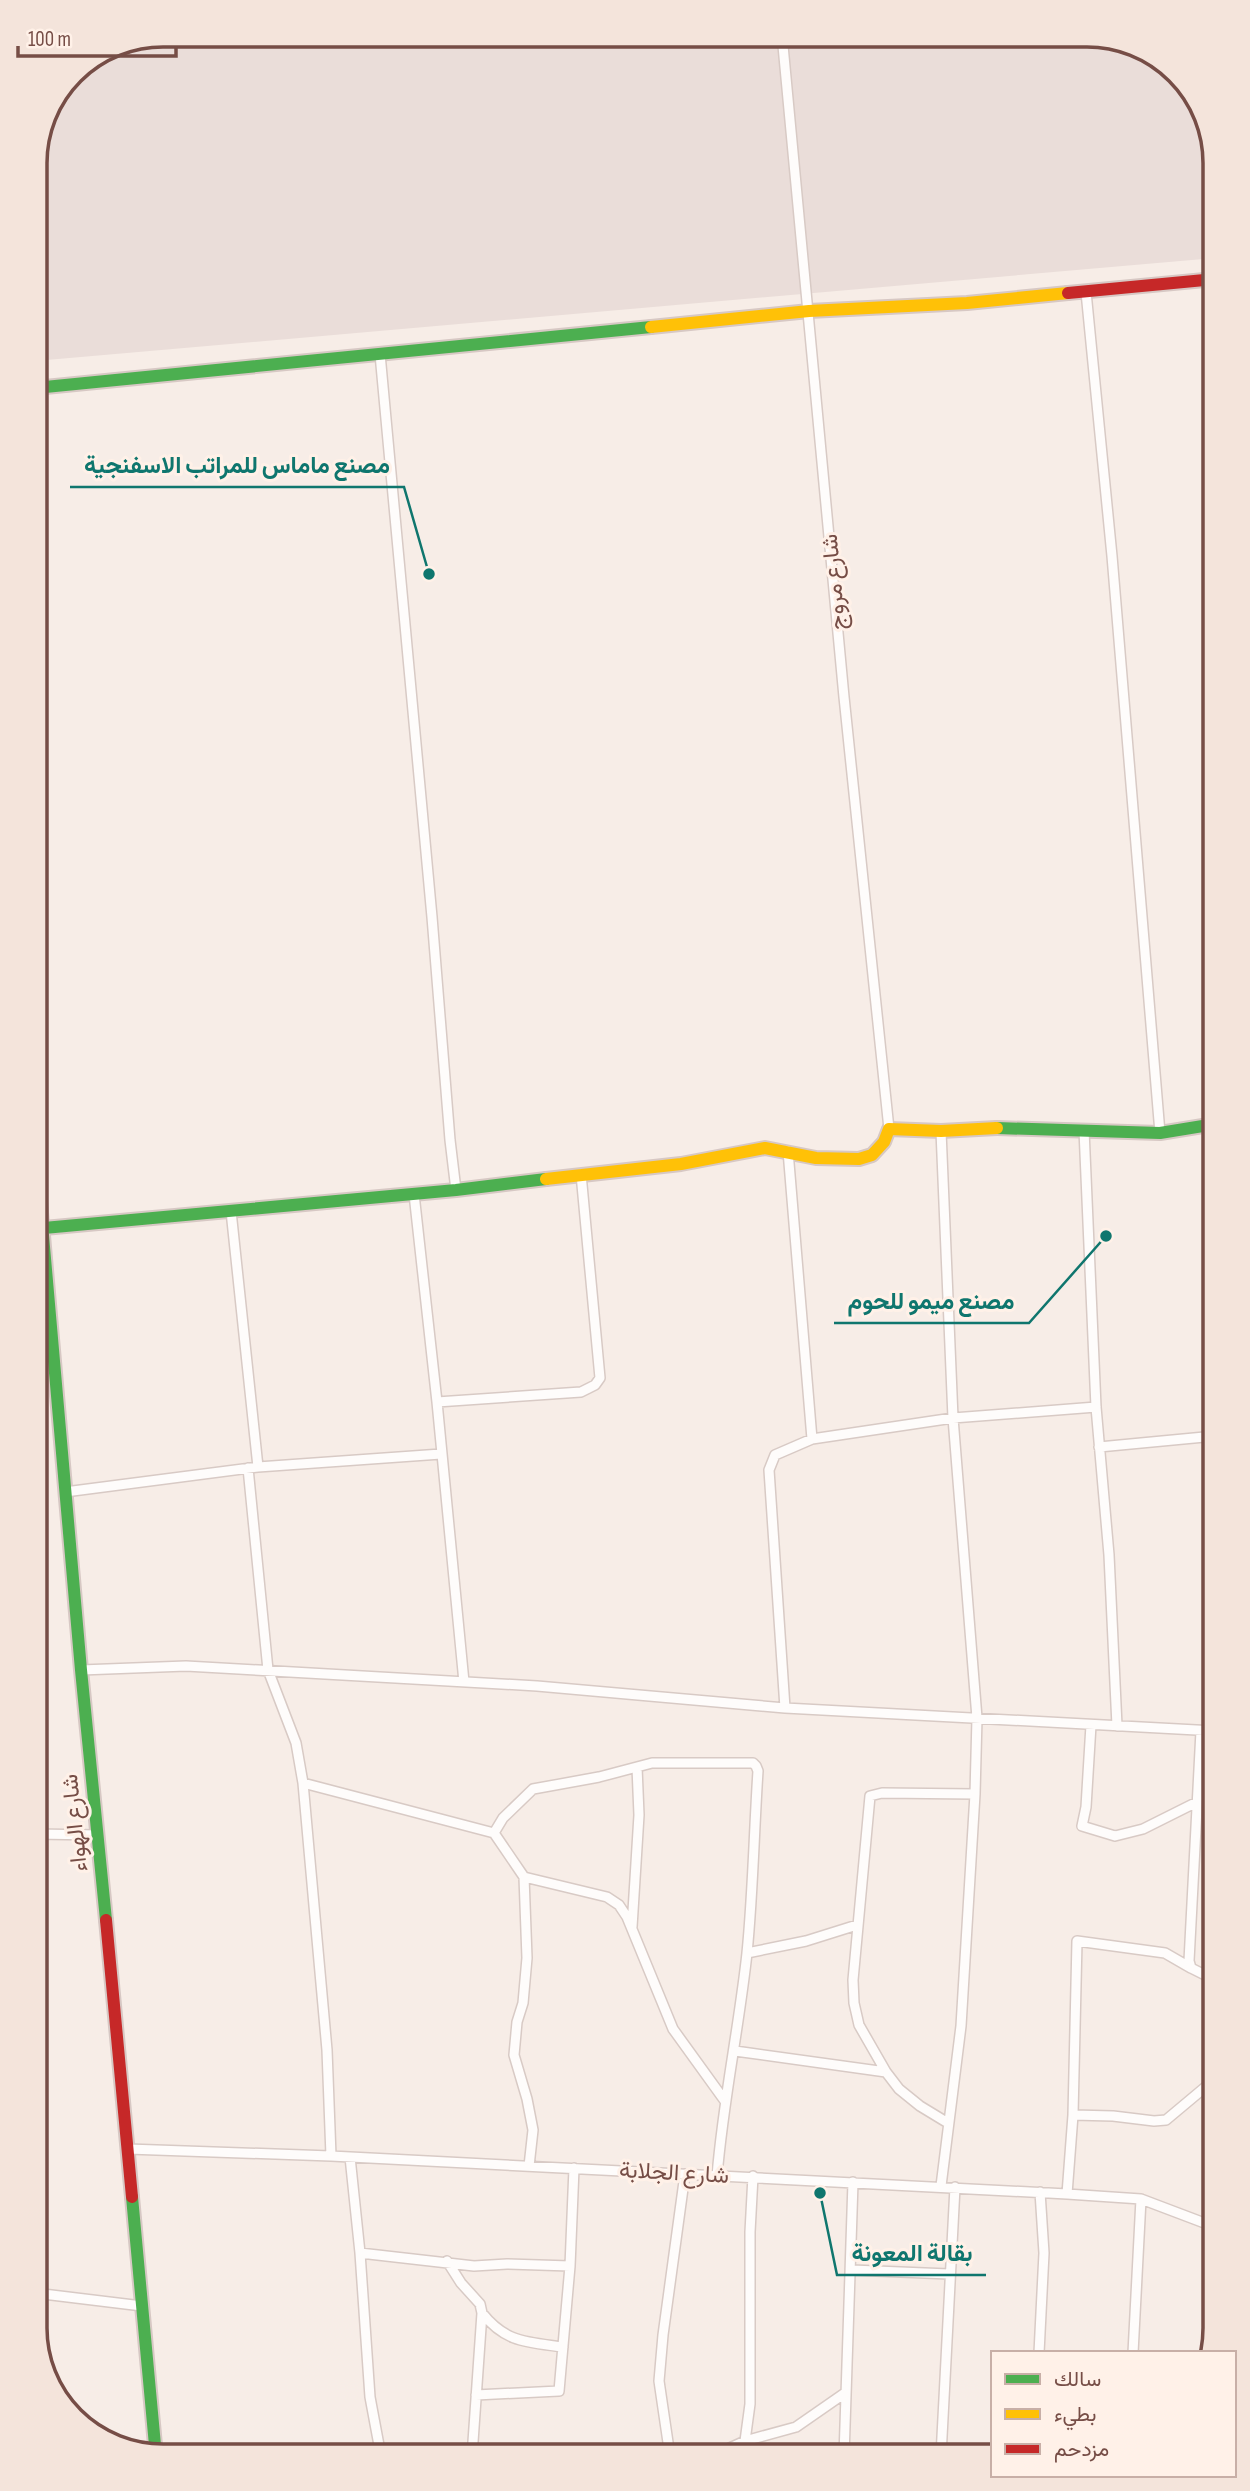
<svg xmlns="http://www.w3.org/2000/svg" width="1250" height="2491" viewBox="0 0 1250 2491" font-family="'Sofia Sans Condensed',Vazirmatn,sans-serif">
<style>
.industrial{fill:#eaddd9}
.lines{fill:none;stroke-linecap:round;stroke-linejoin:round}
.street-casing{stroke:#d8cac5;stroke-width:12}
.fast-casing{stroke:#d7c8c4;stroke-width:16}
.slow-casing{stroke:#d7c8c4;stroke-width:16}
.jam-casing{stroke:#d7c8c4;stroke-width:16}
.street{stroke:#fefcfb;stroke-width:9}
.fast{stroke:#4caf50;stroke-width:12}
.slow{stroke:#ffc107;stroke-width:12}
.jam{stroke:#c62828;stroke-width:12}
.labels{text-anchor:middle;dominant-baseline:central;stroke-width:6;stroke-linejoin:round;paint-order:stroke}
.street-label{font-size:23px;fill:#764d46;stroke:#fff1e8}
.rim{fill:none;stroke:#764d46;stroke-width:3.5}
.leader{fill:none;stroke:#0f766e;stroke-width:2.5}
.callout-dot{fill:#0f766e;stroke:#fff1e8;stroke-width:2.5}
.callout-label{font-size:24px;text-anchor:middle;font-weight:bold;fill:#0f766e;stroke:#fff1e8;stroke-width:6;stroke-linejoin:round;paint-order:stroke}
</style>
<rect width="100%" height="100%" fill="#f7ede7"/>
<path class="industrial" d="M163 35H1096L1165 61 1205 114 1215 163V258L35 361V155L73 72 114 45Z"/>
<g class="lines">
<defs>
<path id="street" d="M782 35 844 697 889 1129
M1086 292 1112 556 1160 1133
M380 354 432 917 450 1140 456 1190
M1084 1130 1096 1407 1109 1555 1117 1726
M788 1151 812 1439
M414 1194 437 1402 464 1682
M231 1211 258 1467
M437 1402 581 1392 595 1385 600 1378 581 1174
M1099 1447 1215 1436
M248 1468 268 1670 296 1743 303 1783 327 2050 331 2156
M65 1492 258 1467 441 1454
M81 1670 186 1666 537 1686 785 1708 1215 1731
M785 1708 769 1470 775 1455 812 1439 953 1418 1096 1407
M1091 1725 1086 1807 1082 1826 1115 1836 1143 1829 1197 1802
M1201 1731 1189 1961 1191 1968 1215 1980
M303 1783 494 1833 524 1877 527 1958 523 2003 517 2022 514 2055 527 2099 533 2130 529 2166
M494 1833 503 1818 533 1789 599 1777 652 1763H753L756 1766 758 1771C754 1831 753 1893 747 1953 739 2028 723 2101 717 2176
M35 1834 98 1835
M524 1877 607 1897 619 1905 627 1917 673 2029 725 2101
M632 1927 639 1815 637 1767
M747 1953 806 1941 857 1925
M735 2051 886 2072
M1073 2115 1077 1941 1165 1953 1191 1968
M948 2123 920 2106 899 2089 886 2072 859 2025 854 2003 853 1980 870 1796 882 1793 975 1794
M128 2149 331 2156 1067 2194 1141 2199 1215 2227
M350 2157 360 2253 370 2397 381 2456
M941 2186 961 2026 975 1794 977 1718 953 1418 941 1131
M1067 2194 1073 2115 1113 2116 1154 2121 1166 2120 1215 2079
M360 2253 474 2266 507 2264 570 2266
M447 2261 461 2283 480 2304 482 2313 472 2456
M852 2270 949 2274
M35 2293 142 2306
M482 2313C506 2343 527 2342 563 2347
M1039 2353 1044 2253 1040 2192
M1133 2353 1141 2199
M476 2395 559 2391 570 2266 574 2168
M745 2441 750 2404V2232L753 2176
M670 2456 659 2381 663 2335 685 2174
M712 2456 745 2441 796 2427 845 2393
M844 2456 853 2182
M941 2456 955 2187"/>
<path id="fast" d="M35 388 651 327
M997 1128 1160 1133 1215 1124
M35 1144 81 1670 106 1920
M44 1228 456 1190 546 1179
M132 2197 156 2456"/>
<path id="slow" d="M651 327 809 311 967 303 1068 293
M546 1179 681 1164 765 1148 816 1158 859 1159 872 1155 884 1142 889 1129 941 1131 997 1128"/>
<path id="jam" d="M1068 293 1215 279
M106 1920 132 2197"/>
</defs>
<use href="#street" class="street-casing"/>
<use href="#fast" class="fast-casing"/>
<use href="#slow" class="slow-casing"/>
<use href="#jam" class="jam-casing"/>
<use href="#street" class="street"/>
<use href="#fast" class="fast"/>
<use href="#slow" class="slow"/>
<use href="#jam" class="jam"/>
</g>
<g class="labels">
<g class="street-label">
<text transform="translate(834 582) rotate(-95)">شارع مروج</text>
<text transform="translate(75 1823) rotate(-96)">شارع الهواء</text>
<text transform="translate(674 2173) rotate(3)">شارع الجلابة</text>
</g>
</g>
<path d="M0 0H1250V2491H0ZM163 47H1087A116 116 0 0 1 1203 163V2328A116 116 0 0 1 1087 2444H163A116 116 0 0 1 47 2328V163A116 116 0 0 1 163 47Z" fill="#f4e4db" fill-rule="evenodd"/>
<path class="rim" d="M163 47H1087A116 116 0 0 1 1203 163V2328A116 116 0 0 1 1087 2444H163A116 116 0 0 1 47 2328V163A116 116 0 0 1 163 47Z"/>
<path class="leader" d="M429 574L404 487H70M1106 1236L1029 1323H834M820 2193L837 2275H986"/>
<g class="callout-dot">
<circle cx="429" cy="574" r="7"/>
<circle cx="1106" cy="1236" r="7"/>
<circle cx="820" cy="2193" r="7"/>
</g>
<g class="callout-label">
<text x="237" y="473">مصنع ماماس للمراتب الاسفنجية</text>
<text x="931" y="1309">مصنع ميمو للحوم</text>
<text x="912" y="2261">بقالة المعونة</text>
</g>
<rect x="991" y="2351" width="245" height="126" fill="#fff1e8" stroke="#c8afa7" stroke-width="2"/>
<rect x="1005" y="2374" width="35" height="10" fill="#4caf50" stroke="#c8afa7" stroke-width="2"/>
<text x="1054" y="2386" font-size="21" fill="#764d46">سالك</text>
<rect x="1005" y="2409" width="35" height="10" fill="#ffc107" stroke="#c8afa7" stroke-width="2"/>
<text x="1054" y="2421" font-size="21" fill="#764d46">بطيء</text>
<rect x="1005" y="2444" width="35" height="10" fill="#c62828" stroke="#c8afa7" stroke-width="2"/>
<text x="1054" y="2456" font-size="21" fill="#764d46">مزدحم</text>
<path d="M18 46v10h158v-10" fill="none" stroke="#764d46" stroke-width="3.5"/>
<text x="28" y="46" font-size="21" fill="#764d46" stroke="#fff1e8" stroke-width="5" paint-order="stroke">100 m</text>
</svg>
